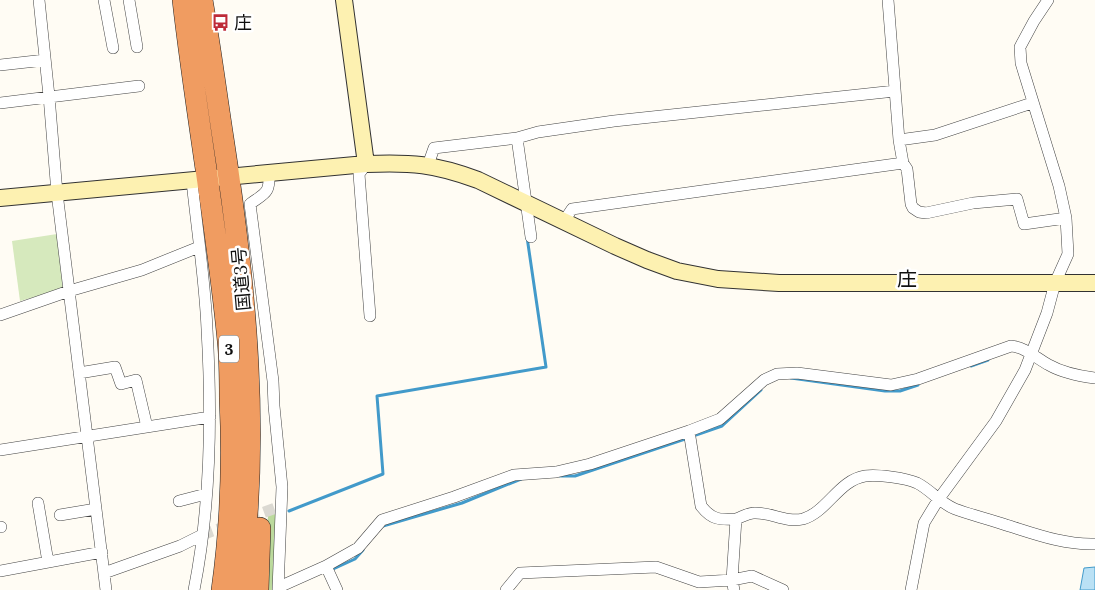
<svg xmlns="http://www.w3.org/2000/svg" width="1095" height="590" viewBox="0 0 1095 590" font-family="Lora,'Noto Sans JP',serif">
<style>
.green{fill:#d6e9bd}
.forest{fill:#bbda9d}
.water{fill:#bae1f5;stroke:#429aca}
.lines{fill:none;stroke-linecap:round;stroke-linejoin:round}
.stream{stroke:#429aca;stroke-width:3}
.street-tunnel{stroke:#dbd9d2;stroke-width:11;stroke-dasharray:11 5.5;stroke-linecap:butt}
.street-casing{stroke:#434343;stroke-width:12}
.secondary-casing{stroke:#323232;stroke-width:18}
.highway-casing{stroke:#212121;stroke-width:22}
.street{stroke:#fff;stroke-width:11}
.secondary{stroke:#fdf1b1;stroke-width:16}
.highway{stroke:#f09c61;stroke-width:21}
.labels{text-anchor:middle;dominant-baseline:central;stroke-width:5;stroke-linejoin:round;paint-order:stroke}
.shield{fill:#fff;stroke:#585858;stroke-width:1}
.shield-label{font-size:16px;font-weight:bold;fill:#101010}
.poi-label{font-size:18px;fill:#101010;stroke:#fff;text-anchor:start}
.street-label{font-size:18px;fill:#101010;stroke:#fff}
.quarter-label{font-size:20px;fill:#101010;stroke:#fff}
</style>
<rect width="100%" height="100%" fill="#fffcf4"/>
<path class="green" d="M57 234 63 289 20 301 12 241Z"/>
<path class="forest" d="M274 512C283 533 275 568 272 590H263L268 515Z"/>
<path class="water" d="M1095 567V590H1080L1084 568Z"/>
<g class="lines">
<path class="stream" d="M971 366 988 360
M791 378 885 391H900L918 385
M693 436 722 426 761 390
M560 476H575L688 438
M289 511 383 474 377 396 546 367 527 237
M383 526 462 503 521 479
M331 570 355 559 363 550"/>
<path class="street-tunnel" d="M202 535 281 506"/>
<defs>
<path id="street" d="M39 0 49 96 57 193 106 590
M104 0 113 48
M129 0 137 47
M888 0 899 140 903 163 907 169 911 204 913 208 919 212 926 213 973 203 1017 199 1024 224 1066 218
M0 65 45 60
M0 103 139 86
M517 138 531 237
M899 140 935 135 1032 103
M366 164 359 174 370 316
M428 165 434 148 517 138 538 132 614 121 895 91
M269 173C270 194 265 193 250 204L273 381 274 406 282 487 278 590
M192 181C197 230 205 280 207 329 212 415 211 505 194 590
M564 221 572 209 903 163
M0 315 69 291 142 270 199 247
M79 373 115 367 121 384 136 380 147 427
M689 431 701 506C712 520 720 520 736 519L732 580 734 590
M0 450 210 417
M179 501 206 494
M38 503 48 562
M60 515 96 509
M736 519C742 517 748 513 754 513 771 512 786 523 803 519 827 512 839 480 865 476 876 474 906 478 917 483 931 490 940 503 955 509 971 515 989 519 1006 525 1035 534 1064 545 1095 544
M0 527H1
M326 566 337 590
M0 571 102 552
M104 573 180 546 202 535
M279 587 326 566 358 548 382 520 454 497 514 475 556 472 590 464 689 431 720 419 764 380 777 374 797 373 891 385 918 379 1011 346C1025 347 1036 358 1049 365 1063 373 1079 376 1095 378
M506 590 520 573 656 567 699 582 732 580 752 576 783 590
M911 590 924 523 938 500 996 421 1025 370 1047 313 1055 283 1068 254 1066 218 1059 186 1021 63 1020 47 1034 21 1048 0"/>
<path id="secondary" d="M344 0 366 164
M0 198 366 164C411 162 435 164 478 180L615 246 647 260 677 271 718 279 779 283H1095"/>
<path id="highway" d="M183 0C196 114 217 227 228 341 230 360 230 379 230 398 233 462 231 526 222 590
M202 0C210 46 216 92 223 138 246 286 261 441 239 590
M258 590 260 528"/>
</defs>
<use href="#street" class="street-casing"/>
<use href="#secondary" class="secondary-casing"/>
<use href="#highway" class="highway-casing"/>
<use href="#street" class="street"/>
<use href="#secondary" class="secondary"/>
<use href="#highway" class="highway"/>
</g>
<defs>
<symbol id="bus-bare" viewBox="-9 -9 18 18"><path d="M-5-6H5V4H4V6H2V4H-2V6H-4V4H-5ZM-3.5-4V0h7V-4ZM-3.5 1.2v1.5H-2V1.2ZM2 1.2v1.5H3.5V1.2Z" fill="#be2b38" stroke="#fff" stroke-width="2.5" paint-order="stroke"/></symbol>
</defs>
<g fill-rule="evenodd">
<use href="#bus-bare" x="208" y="10" width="25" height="25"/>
</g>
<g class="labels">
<rect class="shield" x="219" y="335.5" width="20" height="27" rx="4"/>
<g class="shield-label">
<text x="229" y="349">3</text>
</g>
<g class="poi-label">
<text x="234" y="22">庄</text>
</g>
<g class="street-label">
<text transform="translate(241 279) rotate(-95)">国道3号</text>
</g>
<g class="quarter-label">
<text x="907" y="278">庄</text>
</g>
</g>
</svg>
